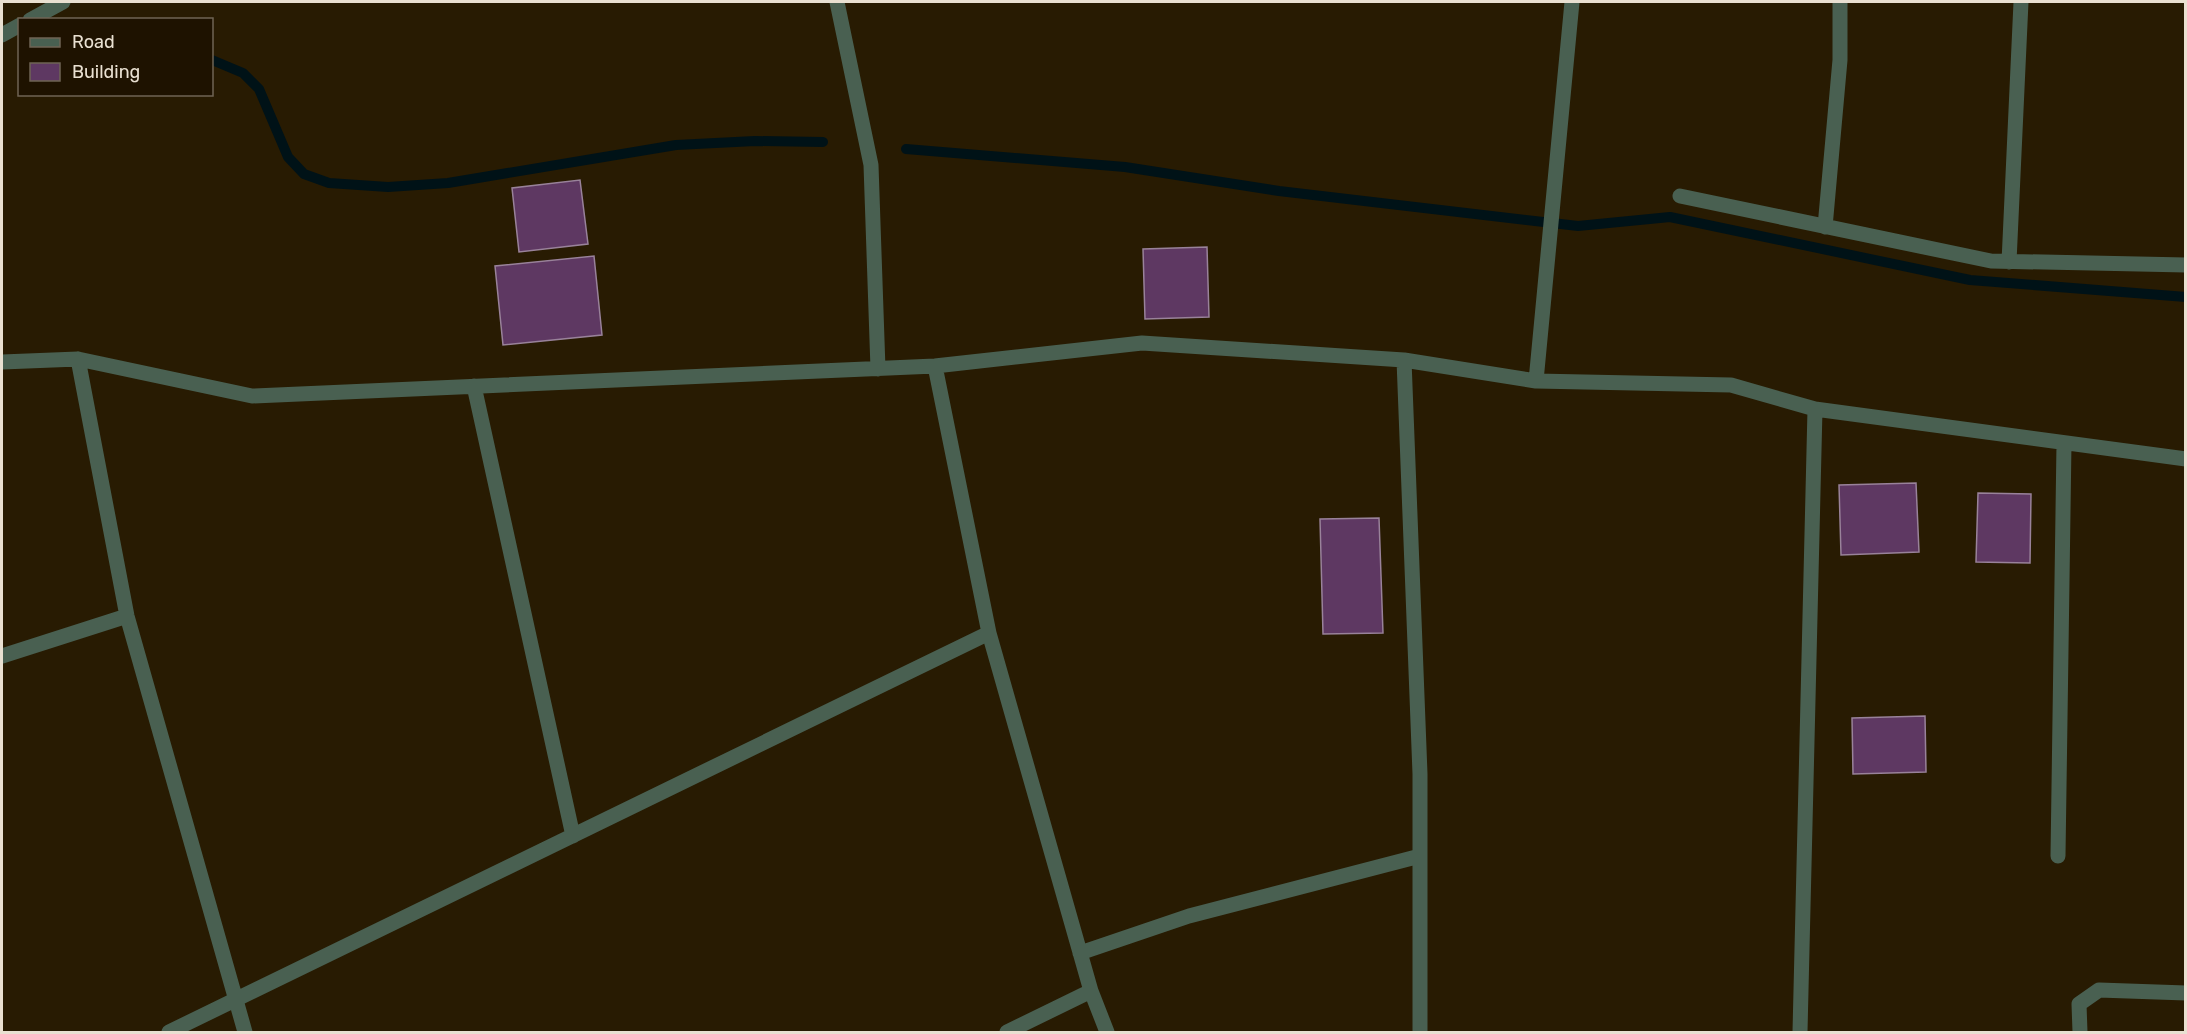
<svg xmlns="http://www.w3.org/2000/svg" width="2187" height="1034" viewBox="0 0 2187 1034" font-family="Rubik,sans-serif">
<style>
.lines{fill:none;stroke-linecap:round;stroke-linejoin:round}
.stream{stroke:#001217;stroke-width:10}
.building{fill:#5e3862;stroke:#99829a;stroke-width:1.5}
.minor{stroke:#496051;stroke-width:15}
.tertiary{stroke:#496051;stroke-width:15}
</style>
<rect width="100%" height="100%" fill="#281b02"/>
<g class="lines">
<path class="stream" d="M212 60 243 73 259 89 288 157 304 174 329 183 388 187 448 183 676 145 755 141 823 142
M906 149 1125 167 1279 191 1578 226 1670 217 1970 280 2186 297"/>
</g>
<path class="building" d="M580 180 588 244 519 252 512 188Z
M1207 247 1209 317 1145 319 1143 249Z
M594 256 602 335 503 345 495 266Z
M1916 483 1919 552 1841 555 1839 485Z
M1978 493 2031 494 2030 563 1976 562Z
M1379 518 1383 633 1323 634 1320 519Z
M1925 716 1926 772 1853 774 1852 718Z"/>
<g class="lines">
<path class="minor" d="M837 2 871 165 878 369
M1680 196 1991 261 2186 265
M1825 227 1840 60V2
M2009 262 2021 2
M78 359 127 616 245 1032
M1404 360 1420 774V1032
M2 362 78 359 252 396 935 366 1142 343 1404 360 1536 381 1731 385 1815 409 2186 459
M935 366 989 633 1091 991 1107 1032
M1536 381 1572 2
M474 386 573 836
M2 656 127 616
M2058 856 2064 443
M1080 953 1189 916 1420 856
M169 1032 989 633
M1007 1032 1091 991
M1800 1032 1815 409
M2080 1032 2079 1004 2099 990 2186 993"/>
<path class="tertiary" d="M30 20 63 2
M2 35 20 25"/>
</g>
<rect width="2187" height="1034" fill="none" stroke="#e9e0d1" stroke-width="6"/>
<rect x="18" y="18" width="195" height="78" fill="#1e1200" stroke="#6f6454" stroke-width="1.5"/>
<rect x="30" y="38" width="30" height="9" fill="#496051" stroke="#6f6454" stroke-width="1.5"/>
<text x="72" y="48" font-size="18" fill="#e9e0d1">Road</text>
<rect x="30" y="63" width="30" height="18" fill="#5e3862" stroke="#6f6454" stroke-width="1.5"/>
<text x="72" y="78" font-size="18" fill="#e9e0d1">Building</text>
</svg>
